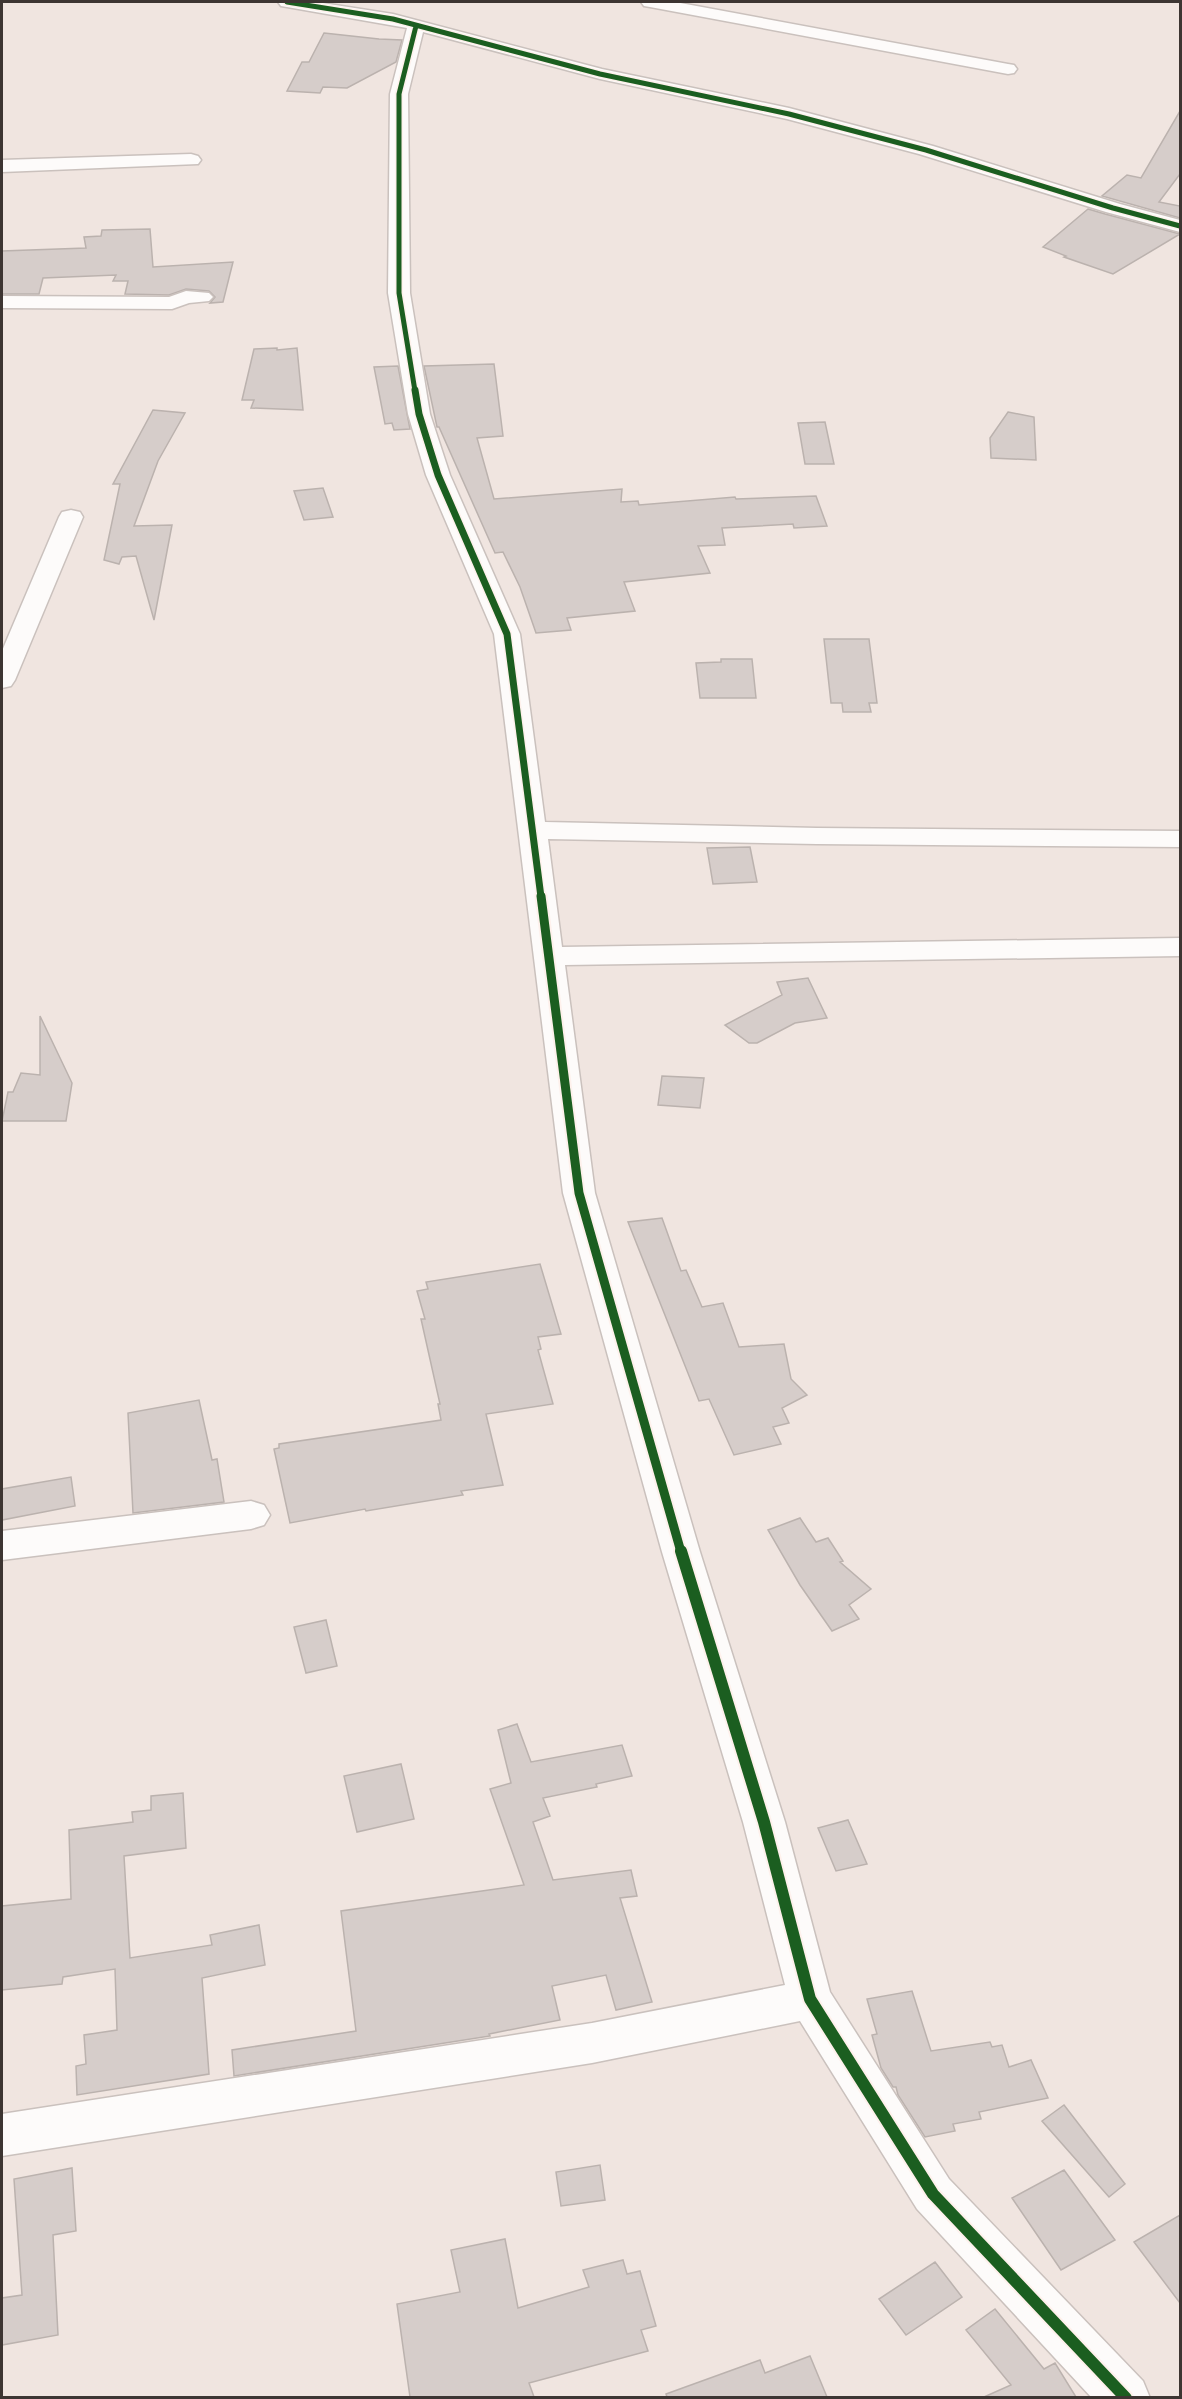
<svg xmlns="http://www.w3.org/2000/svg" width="1182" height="2399" viewBox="0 0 1182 2399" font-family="'IBM Plex Sans',sans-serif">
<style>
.building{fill:#d6cdca;stroke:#bbb2ae;stroke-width:1.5}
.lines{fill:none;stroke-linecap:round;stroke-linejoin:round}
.minor-casing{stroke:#cac1bd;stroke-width:3}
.minor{fill:#fdfbfa;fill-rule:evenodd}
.cycleway-far3-casing{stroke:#fef1ec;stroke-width:8}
.cycleway-far2-casing{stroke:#fef1ec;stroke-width:10}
.cycleway-far1-casing{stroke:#fef1ec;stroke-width:13}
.cycleway-casing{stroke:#fef1ec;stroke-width:16}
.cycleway-far3{stroke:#1b5e20;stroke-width:5}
.cycleway-far2{stroke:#1b5e20;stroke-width:7}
.cycleway-far1{stroke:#1b5e20;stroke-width:9}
.cycleway{stroke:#1b5e20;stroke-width:12}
</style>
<rect width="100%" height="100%" fill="#f0e5e0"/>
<path class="building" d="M324 33 379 39 402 40 396 62 347 88 323 87 320 93 287 91 302 62H309Z
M1180 111V174L1159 202 1180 206V218L1102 196 1127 175 1141 178Z
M1088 209 1105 214 1180 234 1113 274 1064 257 1066 256 1043 247Z
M150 229 153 267 233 262 223 302 210 303 215 297 209 291 186 289 169 295 125 294 128 281H113L116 275 43 278 39 294H2V251L86 248 84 237 101 236 102 230Z
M277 348V350L297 348 303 410 251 408 254 400H242L254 349Z
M494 364 503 436 477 438 494 499 622 489 621 502 638 501 639 505 735 497 736 499 816 496 827 526 794 528 793 524 722 528 725 545 698 546 710 573 624 582 635 611 567 618 571 630 536 633 520 587 503 552 495 553 439 427H437L424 366Z
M398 366 410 429 394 430 392 423 385 424 374 367Z
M153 410 185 413 158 461 134 526 172 525 154 620 136 556 122 557 119 564 104 560 120 484H113Z
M1008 412 1034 417 1036 460 991 458 990 438Z
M825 422 834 464H805L798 423Z
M323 488 333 517 304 520 294 491Z
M824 639H869L877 703H869L871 712H843L842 703H831Z
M721 659H752L756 698H700L696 663 721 662Z
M750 847 757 882 713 884 707 848Z
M808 978 827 1018 795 1023 757 1043H749L725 1025 782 995 777 982Z
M40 1016 72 1083 66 1121H2L8 1092H13L21 1073 40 1075Z
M662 1076 704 1078 700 1108 658 1105Z
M662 1218 681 1271 686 1270 702 1307 723 1303 739 1347 784 1344 791 1379 807 1395 782 1408 789 1423 773 1427 781 1444 734 1455 709 1399 699 1401 628 1222Z
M540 1264 561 1334 538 1337 541 1349 538 1350 553 1404 486 1414 503 1485 461 1491 463 1495 366 1511 365 1509 290 1523 274 1449 279 1448V1444L441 1420 438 1404H440L421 1319H425L417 1291 428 1289 426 1282Z
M199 1400 212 1460 217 1459 224 1502 133 1513 128 1413Z
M71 1477 75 1506 2 1520V1489Z
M800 1518 816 1542 828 1538 843 1561 840 1562 871 1589 849 1605 859 1619 832 1631 800 1585 768 1530Z
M326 1620 337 1666 306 1673 294 1627Z
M517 1724 531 1762 622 1745 632 1776 596 1784 597 1787 543 1798 550 1816 533 1822 553 1880 631 1870 637 1896 620 1898 652 2002 616 2010 606 1975 552 1986 560 2020 489 2034 490 2036 234 2076 232 2050 356 2031 341 1911 524 1885 490 1789 511 1783 498 1730Z
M401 1764 414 1819 357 1832 344 1776Z
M183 1793 186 1848 124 1856 130 1958 212 1945 210 1935 259 1925 265 1965 202 1978 209 2074 77 2095 76 2066 86 2064 84 2035 117 2030 115 1969 63 1977 62 1984 2 1990V1906L71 1899 69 1830 133 1822 132 1812 151 1810V1796Z
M848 1820 867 1864 836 1871 818 1828Z
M912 1991 931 2051 990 2042 992 2047 1002 2045 1009 2067 1031 2060 1048 2098 979 2112 981 2119 953 2124 955 2131 925 2137 898 2095 896 2087H893L881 2068 872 2035 877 2034 867 1999Z
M1064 2105 1125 2184 1109 2197 1042 2121Z
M600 2165 605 2200 561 2206 556 2172Z
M72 2168 76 2231 53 2235 58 2335 2 2345V2298L22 2295 14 2179Z
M1064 2170 1115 2240 1061 2270 1012 2198Z
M1180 2215V2303L1134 2242Z
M505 2239 518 2308 589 2287 583 2270 623 2260 627 2274 640 2271 656 2326 641 2330 648 2351 529 2383 534 2397H410L397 2304 460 2292 451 2250Z
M935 2262 962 2297 906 2335 879 2299Z
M995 2309 1044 2369 1055 2363 1076 2397H984L1011 2385 966 2330Z
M810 2356 827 2397H667L666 2394 760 2360 765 2373Z"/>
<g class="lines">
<defs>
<path id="minor" d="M278 2H316L393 14 602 69 789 108 933 146 1120 204 1180 220V232L1106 212 919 154 787 119 600 79 423 32 408 94 410 293 430 414 450 475 520 634 545 822 817 828 1180 831V847L817 844 548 839 562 947 1180 938V956L565 965 595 1193 700 1552 785 1822 830 1992 949 2179 1143 2381 1150 2398H1092L917 2209 800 2021 592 2063 2 2156V2114L592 2023 785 1985 743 1822 662 1552 563 1193 494 634 426 475 408 414 388 293 390 94 407 28 287 7 281 6Z
M641 2H675L1008 64 1014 65 1017 69 1014 73 1008 74 650 7 644 6Z
M191 154 198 156 201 160 198 164 2 172V160Z
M186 291 209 293 213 297 209 301 189 303 172 309 2 308V296L169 297Z
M71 510 80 512 83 517 15 680 11 686 2 688V651L59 517 62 512Z
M251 1501 264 1505 270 1515 264 1525 251 1529 2 1560V1531Z"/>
</defs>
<use href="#minor" class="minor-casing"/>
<use href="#minor" class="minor"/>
<defs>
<path id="cycleway-far3" d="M287 2 393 19 600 74 789 114 926 150 1113 208 1180 226
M415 391 399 293V94L416 26"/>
<path id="cycleway-far2" d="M415 390 419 414 438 475 507 634 541 897"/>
<path id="cycleway-far1" d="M541 896 579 1193 681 1552"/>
<path id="cycleway" d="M681 1551 764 1822 810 1999 933 2194 1126 2398"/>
</defs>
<use href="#cycleway-far3" class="cycleway-far3-casing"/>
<use href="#cycleway-far2" class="cycleway-far2-casing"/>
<use href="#cycleway-far1" class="cycleway-far1-casing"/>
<use href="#cycleway" class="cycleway-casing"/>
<use href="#cycleway-far3" class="cycleway-far3"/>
<use href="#cycleway-far2" class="cycleway-far2"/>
<use href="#cycleway-far1" class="cycleway-far1"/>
<use href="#cycleway" class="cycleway"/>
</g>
<rect width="1182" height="2399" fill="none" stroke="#3d3532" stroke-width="6"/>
</svg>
